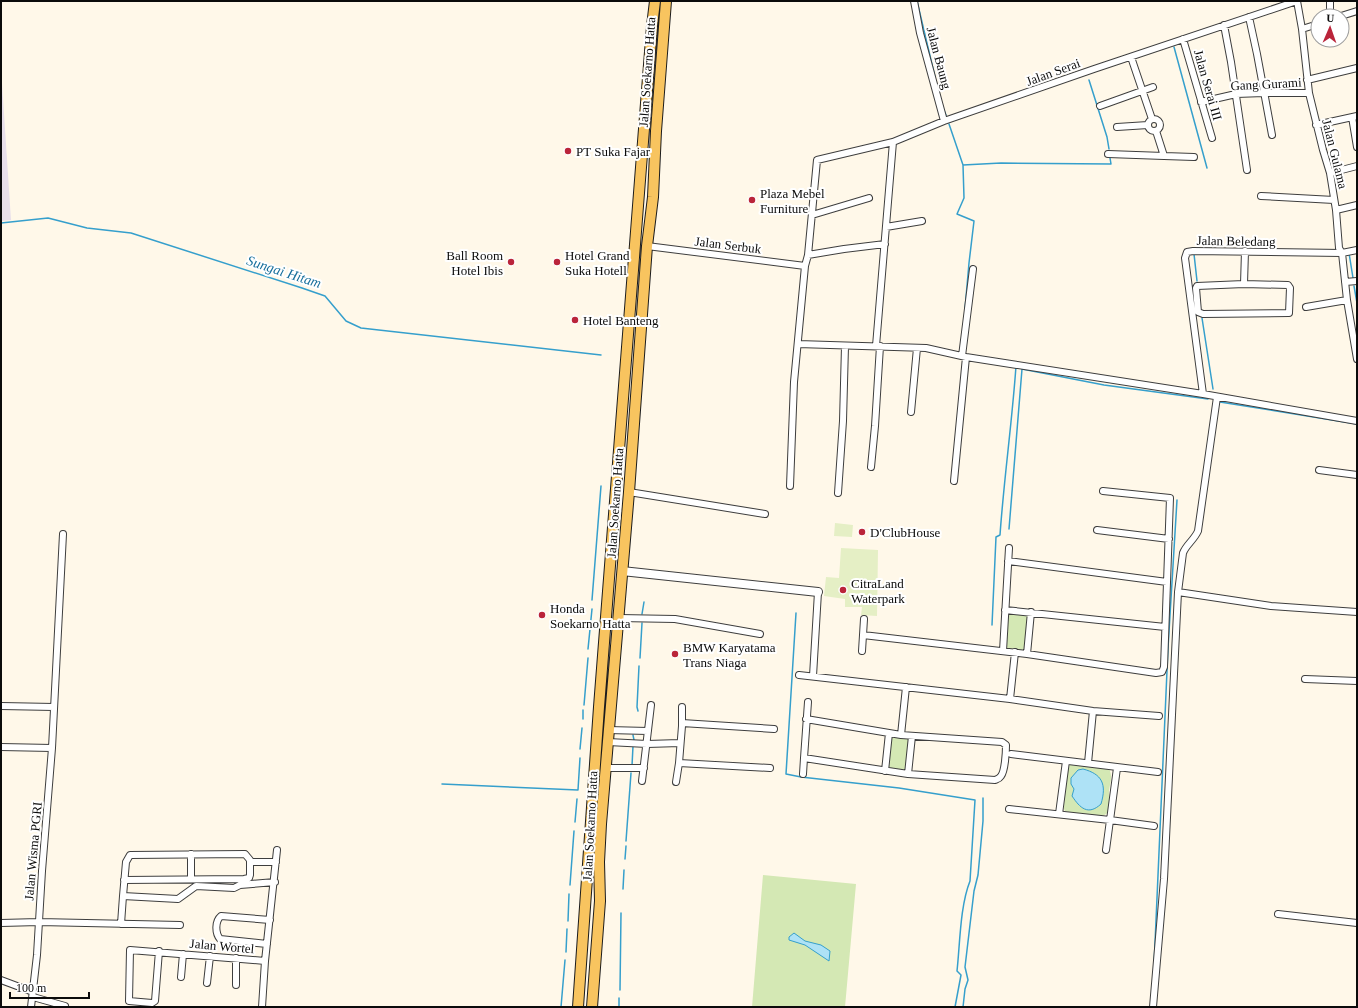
<svg xmlns="http://www.w3.org/2000/svg" width="1358" height="1008" viewBox="0 0 1358 1008" font-family="Georgia,serif">
<style>
.industrial{fill:#e8dfea}
.green{fill:#d4e8b4}
.pitch{fill:#e5efc5}
.water{fill:#aee2f6;stroke:#359fcc}
.lines{fill:none;stroke-linecap:round;stroke-linejoin:round}
.stream{stroke:#359fcc;stroke-width:1.5}
.minor-casing{stroke:#3e3e3e;stroke-width:8}
.tertiary-casing{stroke:#3e3e3e;stroke-width:10}
.primary-casing{stroke:#1c1c1c;stroke-width:12}
.minor{stroke:#fff;stroke-width:6}
.tertiary{stroke:#fff;stroke-width:8}
.primary{stroke:#f8c45f;stroke-width:10}
.poi-dot{fill:#ba243a;stroke:#fff;stroke-width:1.5}
.labels{text-anchor:middle;dominant-baseline:central;stroke-width:4;stroke-linejoin:round;paint-order:stroke}
.street-label{font-size:13px;fill:#0b0b0b;stroke:#fff}
.poi-label{font-size:13px;fill:#0b0b0b;stroke:#fff;text-anchor:start}
.water-label{font-size:14px;font-style:italic;fill:#166e9b;stroke:#fff}
</style>
<rect width="100%" height="100%" fill="#fff8e9"/>
<path class="industrial" d="M1 68 11 220 1 221Z"/>
<path class="green" d="M1008 611 1028 614 1024 650 1022 651 1006 649Z
M890 734 911 737 907 773 886 770Z
M1070 765 1109 769C1113 776 1110 783 1109 791 1109 796 1111 804 1109 810 1106 820 1089 815 1081 814 1076 813 1071 813 1065 811L1064 809C1065 797 1064 775 1070 765Z
M763 875 856 884 845 1007H752Z"/>
<path class="pitch" d="M835 523 853 525 852 537 834 536Z
M841 548 878 550 877 616 861 615 862 607H845V599L824 596 826 577 839 578Z"/>
<path class="water" d="M1083 769C1102 774 1107 784 1101 804 1088 816 1080 808 1072 796L1074 789 1071 784V778L1078 770Z
M794 933 805 941 821 945 830 951 829 961 805 945 789 940V937Z"/>
<g class="lines">
<path class="stream" d="M917 1 935 77
M1174 47 1207 168
M1089 80 1107 137 1109 149
M943 108 946 115
M949 124 963 165 964 198 957 214 974 221 969 263 965 309
M963 165 1001 163 1111 164 1110 158
M1 223 48 218 87 228 131 233 302 288 325 296 346 321 361 328 601 355
M1349 253 1353 278
M1197 281 1194 254H1205
M1354 286 1357 303
M1202 318 1213 389
M1220 402 1357 424
M1009 529 1022 369 1104 385 1208 399
M592 600 601 486
M796 613 786 774 801 777 899 788 975 800 970 881C960 906 960 944 957 971L961 975 955 1007
M642 614 644 602
M992 625 996 537 1000 535C1004 478 1012 423 1016 366
M588 649 592 609
M640 658 642 623
M584 705 588 658
M638 711 637 707 639 666
M583 719V710
M633 735 634 740
M580 749 582 728
M632 766 633 746
M442 784 578 790
M578 790 580 758
M575 822 577 799
M626 841 631 773
M625 859 626 846
M570 885 574 831
M623 889 624 870
M568 921 569 894
M566 952 567 929
M1154 966 1168 648 1177 500
M620 990 621 913
M561 1007 565 960
M619 1007V998
M963 1007 965 989 968 980 965 967 974 891 978 875 983 821V798"/>
<defs>
<path id="minor" d="M914 1 920 33 944 121
M1297 1 1302 29 1309 93 1323 150 1330 173 1336 210 1339 248 1342 253 1347 300 1357 359
M1330 1V16
M1341 16 1357 11
M1249 17 1257 54 1272 135
M1224 25 1231 62 1247 170
M1302 29 1318 24
M1183 39 1212 138
M1131 57 1152 119
M1307 80 1357 68
M1201 102 1236 94 1264 93H1309
M1100 106 1153 87
M1352 117 1357 147
M1148 125a6 6 0 1 1 12 0a6 6 0 1 1-12 0Z
M1316 125 1357 116
M1117 127 1148 125
M1108 154 1164 156 1156 131
M1164 156 1194 157
M1330 173 1357 166
M1261 196 1334 200
M1336 210 1357 205
M812 215 869 198
M886 227 922 221
M647 246 805 266
M808 255 844 249 885 244
M1345 282 1357 281
M1244 284 1288 285 1290 288 1289 313 1203 314 1198 312 1196 288 1197 286Z
M1244 284 1245 251
M1306 307 1347 300
M798 344 926 348 966 357 1203 394 1357 421
M876 346 893 142
M962 356 973 269
M1203 394 1185 258 1187 252 1193 251 1342 253 1357 250
M911 412 917 348
M871 467 875 426 880 346
M1319 470 1357 475
M954 481 966 357
M790 486 794 382 805 266 808 255 817 160 893 142 944 121 1094 69 1297 1
M629 492 765 514
M838 493 843 421 845 346
M1097 530 1169 539
M1008 561 1167 582
M1178 592 1271 606 1357 612
M1005 610 1165 627
M619 618 675 619 760 634
M864 619 863 635 1027 654 1156 673 1162 672 1164 667 1170 498 1103 491
M862 651 863 635
M1003 651 1009 548
M1027 654 1031 612
M799 675 1010 699 1093 711 1159 716
M813 676 818 592
M1305 679 1357 681
M1010 699 1015 652
M1 706 54 707
M806 719 901 735 1002 742 1006 745C1006 752 1005 771 1001 776 999 779 998 779 995 780L908 774 804 758 808 702
M682 723V707
M608 730 648 731
M901 735 906 687
M608 742 647 744 680 743
M1 747 52 748 42 871 37 955 31 1007
M52 748 63 534
M1011 754 1158 772
M1088 763 1093 711
M606 768H644
M770 768 679 763 682 726V723L774 729
M885 771 889 733
M803 774 804 758
M908 774 912 736
M642 781 651 705
M676 782 679 763
M1009 809 1110 820 1154 826
M1059 814 1066 761
M1106 850 1117 768
M191 854V879
M250 862H276
M123 896 126 862 130 855 245 854 250 860V875L249 878 244 879 124 880
M1278 914 1357 923
M1 923 39 922 180 925
M121 924 123 896 178 899 196 886 234 888 240 885 275 882
M267 944 220 939C215 933 215 921 221 916L270 920
M159 951 155 1001 152 1003 129 1001 130 950 265 961 262 1007
M265 961 277 850
M181 977 183 954
M1 980 33 992
M207 983 210 956
M236 985V958
M33 997 65 1006
M1153 1007 1164 879 1178 592 1183 553C1186 545 1194 540 1198 531L1217 397"/>
<path id="tertiary" d="M622 571 818 592"/>
<path id="primary" d="M578 1007 599 707 652 26 655 1
M592 1007 600 901 599 862 601 824 629 492 647 246 653 197 656 131 666 1"/>
</defs>
<use href="#minor" class="minor-casing"/>
<use href="#tertiary" class="tertiary-casing"/>
<use href="#primary" class="primary-casing"/>
<use href="#minor" class="minor"/>
<use href="#tertiary" class="tertiary"/>
<use href="#primary" class="primary"/>
</g>
<g class="poi-dot">
<circle cx="568" cy="151" r="4"/>
<circle cx="752" cy="200" r="4"/>
<circle cx="511" cy="262" r="4"/>
<circle cx="557" cy="262" r="4"/>
<circle cx="575" cy="320" r="4"/>
<circle cx="862" cy="532" r="4"/>
<circle cx="843" cy="590" r="4"/>
<circle cx="542" cy="615" r="4"/>
<circle cx="675" cy="654" r="4"/>
</g>
<g class="labels">
<g class="street-label">
<text transform="translate(939 58) rotate(75)">Jalan Baung</text>
<text transform="translate(647 72) rotate(-86)">Jalan Soekarno Hatta</text>
<text transform="translate(1053 72) rotate(-20)">Jalan Serai</text>
<text transform="translate(1266 84) rotate(-3)">Gang Gurami</text>
<text transform="translate(1208 85) rotate(74)">Jalan Serai III</text>
<text transform="translate(1335 154) rotate(76)">Jalan Gulama</text>
<text transform="translate(1236 241) rotate(1)">Jalan Beledang</text>
<text transform="translate(728 245) rotate(7)">Jalan Serbuk</text>
<text transform="translate(615 503) rotate(-86)">Jalan Soekarno Hatta</text>
<text transform="translate(590 826) rotate(-87)">Jalan Soekarno Hatta</text>
<text transform="translate(33 851) rotate(-85)">Jalan Wisma PGRI</text>
<text transform="translate(222 946) rotate(5)">Jalan Wortel</text>
</g>
<g class="poi-label">
<text x="576" y="151">PT Suka Fajar</text>
<text x="760" y="193">Plaza Mebel<tspan x="760" dy="15">Furniture</tspan></text>
<text x="503" y="255" text-anchor="end">Ball Room<tspan x="503" dy="15">Hotel Ibis</tspan></text>
<text x="565" y="255">Hotel Grand<tspan x="565" dy="15">Suka Hotell</tspan></text>
<text x="583" y="320">Hotel Banteng</text>
<text x="870" y="532">D'ClubHouse</text>
<text x="851" y="583">CitraLand<tspan x="851" dy="15">Waterpark</tspan></text>
<text x="550" y="608">Honda<tspan x="550" dy="15">Soekarno Hatta</tspan></text>
<text x="683" y="647">BMW Karyatama<tspan x="683" dy="15">Trans Niaga</tspan></text>
</g>
<g class="water-label">
<text transform="translate(284 272) rotate(18)">Sungai Hitam</text>
</g>
</g>
<rect width="1358" height="1008" fill="none" stroke="#0b0b0b" stroke-width="4"/>
<g transform="translate(1330 28) rotate(2)"><circle r="19" fill="#ffffff" stroke="#9d9d9d"/>
<path d="M0-3L7 15L0 10L-7 15Z" fill="#ba243a"/>
<text y="-6" font-size="11" font-weight="bold" text-anchor="middle" fill="#0b0b0b">U</text>
</g>
<path d="M10 992v6h79v-6" fill="none" stroke="#0b0b0b" stroke-width="2"/>
<text x="16" y="992" font-size="12" fill="#0b0b0b" stroke="#ffffff" stroke-width="3" paint-order="stroke">100 m</text>
</svg>
